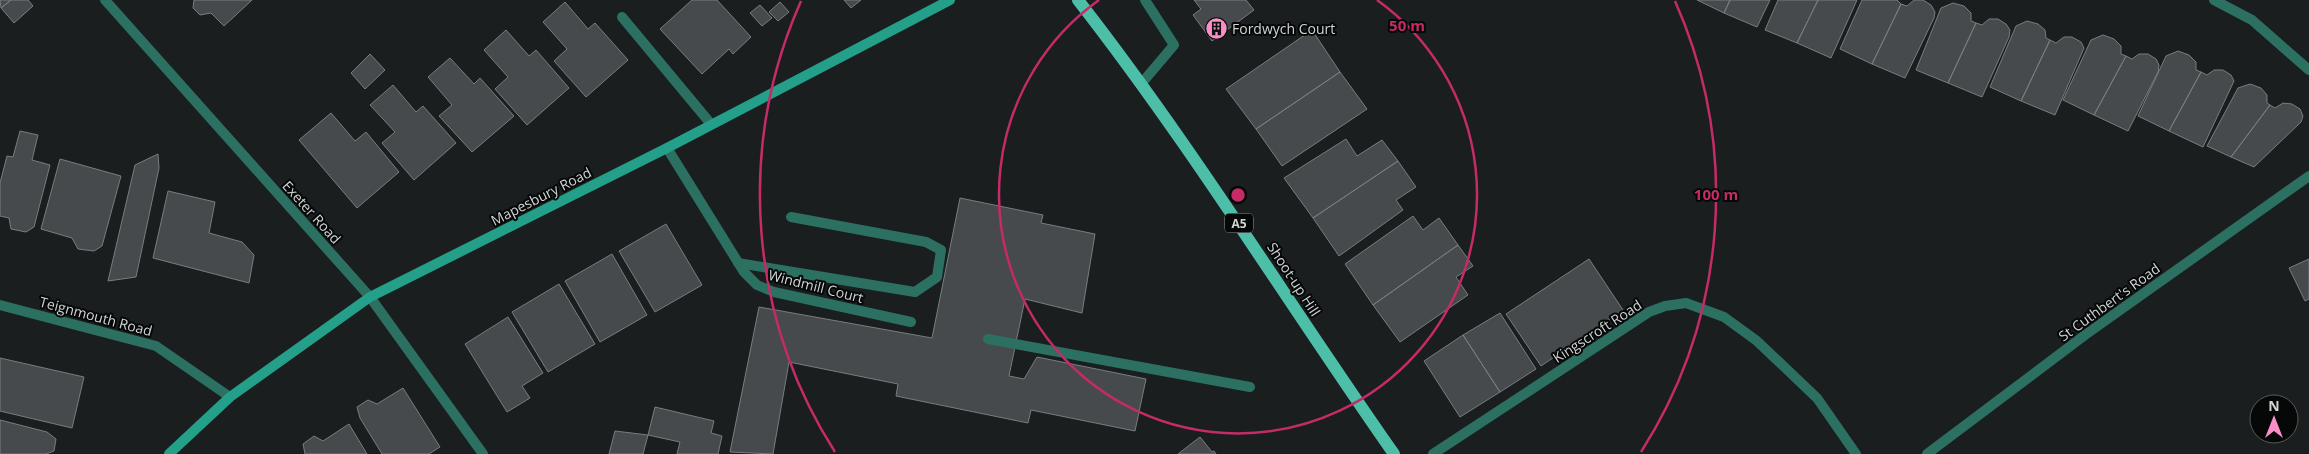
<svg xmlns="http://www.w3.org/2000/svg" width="2309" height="454" viewBox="0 0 2309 454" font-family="'Open Sans',sans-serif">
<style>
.building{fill:#464a4c;stroke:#797d80}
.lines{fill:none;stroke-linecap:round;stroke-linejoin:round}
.lane{stroke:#2c7062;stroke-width:10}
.street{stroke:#2c7062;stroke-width:10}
.secondary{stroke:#239f8a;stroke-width:10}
.primary{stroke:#4dbfa8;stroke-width:12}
.ring{fill:none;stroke:#c42b67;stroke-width:2.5}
.labels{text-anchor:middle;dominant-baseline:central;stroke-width:4;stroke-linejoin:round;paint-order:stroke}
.shield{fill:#060808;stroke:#949797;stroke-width:1}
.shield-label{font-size:12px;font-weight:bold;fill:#d1d4d4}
.poi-label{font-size:14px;fill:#d1d4d4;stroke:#060808;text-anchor:start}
.street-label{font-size:14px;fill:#d1d4d4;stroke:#060808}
.centre{fill:#c42b67;stroke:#060808;stroke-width:2.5}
.ring-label{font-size:15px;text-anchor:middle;font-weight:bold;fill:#c42b67;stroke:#060808;stroke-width:4;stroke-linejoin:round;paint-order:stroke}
</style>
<rect width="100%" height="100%" fill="#1a1e1f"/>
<path class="building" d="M0 0H11L1 8Z
M11 0H28L33 6 14 23 1 8Z
M194 0H252L224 26 211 13 200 15 193 8Z
M692 0H717L751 37 733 54 729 49 702 74 660 29Z
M844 0H861L851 8Z
M1194 0H1246L1254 10 1212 41 1193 15 1201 9Z
M1697 0H1730L1724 13Z
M1730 0H1770L1757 27 1724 13Z
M1778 0H1818L1797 43 1765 30Z
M1818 0H1857L1831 58 1797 43Z
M1862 0H1897L1901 4 1872 64 1840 49Z
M1914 0H1923L1931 5 1935 12 1934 18 1905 78 1872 64 1901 4 1907 6Z
M565 2 588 29 595 23 628 60 586 97 554 61 567 49 543 22Z
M780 2 789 12 778 21 769 12Z
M1953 3 1964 6 1971 13V21L1976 23 1948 83 1916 70 1941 8Z
M760 5 772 18 762 26 750 13Z
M1989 19H1998L2006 24 2010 30 2009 37 1982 97 1948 83 1976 23 1982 25Z
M2027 21 2038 24 2045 30 2046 38 2050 40 2021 101 1990 87 2016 26Z
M506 30 529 56 536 50 569 88 527 125 495 89 508 77 484 50Z
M1312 30 1340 72 1256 129 1226 89Z
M2103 35 2114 39 2121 46V54L2126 56 2094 115 2063 100 2091 40Z
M2064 37H2072L2081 42 2084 48 2055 115 2021 101 2050 40 2056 43Z
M2178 51 2189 55 2196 62V70L2201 72 2169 131 2138 116 2166 56Z
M370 54 385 70 365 89 351 73Z
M2139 54H2148L2156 59 2159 65 2158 72 2128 131 2094 115 2126 56 2132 59Z
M450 58 474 84 480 78 514 116 472 152 439 116 452 105 428 77Z
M2214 70H2223L2231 75 2234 81 2203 147 2169 131 2201 72 2207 75Z
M1340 72 1367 109 1282 166 1256 129Z
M2250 84 2261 88 2267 95V103L2270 105 2231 157 2207 146 2238 88Z
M393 85 416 112 423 106 456 143 414 180 382 143 395 132 370 105Z
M2283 103 2292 104 2300 109 2303 116 2301 122 2254 167 2231 157 2270 105 2275 108Z
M331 113 355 141 366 132 399 172 357 208 299 140Z
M20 131 38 135 32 160 50 165 34 227 26 232 11 229 9 218 0 216V183L7 156 13 157Z
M1346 139 1357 156 1382 140 1398 161 1313 218 1284 178Z
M158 154 159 168 136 277 108 281 135 165Z
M60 159 121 176 102 246 94 251 78 249 72 238 41 229Z
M1398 161 1416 187 1396 200 1403 210 1339 256 1313 218Z
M168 191 215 202 209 233 242 242 254 255 249 283 153 258Z
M960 198 1043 215 1041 223 1095 234 1082 313 1025 299 1009 376 1024 379 1037 357 1146 379 1135 431 1031 410 1028 423 896 396 898 384 789 362 773 454 730 452 759 307 932 338Z
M1413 216 1423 230 1439 218 1458 245 1373 305 1345 264Z
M666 224 702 285 655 312 619 251Z
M1458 245 1473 266 1456 277 1468 295 1400 342 1373 305Z
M612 254 647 315 600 342 565 281Z
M1589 259 1623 310 1541 366 1506 314Z
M2309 259V299L2305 301 2289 268Z
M559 284 595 344 548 372 512 312Z
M1500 313 1536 369 1500 392 1463 335Z
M508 317 543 373 522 386 530 398 507 412 465 344Z
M1463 335 1500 392 1460 417 1424 361Z
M0 358 84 377 72 428 0 411Z
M403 388 440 447 429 454H382L360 418 357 407 368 400 377 404Z
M655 407 714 421 711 433 722 436 718 454H677L680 442 648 435Z
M0 420 47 432 56 439 54 451 46 454H0Z
M349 424 367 454H305L303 444 314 436 323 441Z
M615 431 648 435 643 454H609Z
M1200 437 1212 452 1214 451 1216 454H1178Z"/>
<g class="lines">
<path class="lane" d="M622 17 711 124
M1141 84 1174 45 1145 0
M667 148 744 272 757 285 774 292 911 322
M738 263 915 292 937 277 941 250 926 242 791 217
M988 339 1250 387"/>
<path class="street" d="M105 0 370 297 483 454
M2214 0 2252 20 2309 70
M0 305 156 346 230 397
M1433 454 1649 312 1665 306 1686 303 1724 317 1757 341 1817 398 1856 454
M1927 454 2085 335 2309 176"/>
<path class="secondary" d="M169 454 230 397 370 297 667 148 950 0"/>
<path class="primary" d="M1078 0C1192 146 1288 303 1394 454"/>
</g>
<g class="ring">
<path d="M1377 0A239 239 0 1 1 1099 0"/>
<path d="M835 452A478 478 0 0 1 801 1M1675 1A478 478 0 0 1 1641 452"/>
</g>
<defs>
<symbol id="building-disc" viewBox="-11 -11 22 22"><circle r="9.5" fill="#fa8fc7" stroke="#060808"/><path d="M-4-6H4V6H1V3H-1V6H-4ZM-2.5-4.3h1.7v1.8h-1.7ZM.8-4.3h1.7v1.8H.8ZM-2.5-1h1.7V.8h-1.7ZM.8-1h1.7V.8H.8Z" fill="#111"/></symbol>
</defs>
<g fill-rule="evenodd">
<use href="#building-disc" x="1204" y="16" width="25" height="25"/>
</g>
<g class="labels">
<rect class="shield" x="1225" y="213.5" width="28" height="19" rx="4"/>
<g class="shield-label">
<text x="1239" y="223">A5</text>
</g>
<g class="poi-label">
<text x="1232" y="28">Fordwych Court</text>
</g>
<g class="street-label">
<text transform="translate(541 196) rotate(-27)">Mapesbury Road</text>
<text transform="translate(312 212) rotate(48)">Exeter Road</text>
<text transform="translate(1294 279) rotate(57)">Shoot-up Hill</text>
<text transform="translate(816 286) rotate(14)">Windmill Court</text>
<text transform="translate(2109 302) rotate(-36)">St Cuthbert's Road</text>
<text transform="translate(96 316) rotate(15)">Teignmouth Road</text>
<text transform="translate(1597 331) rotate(-33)">Kingscroft Road</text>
</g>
</g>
<circle cx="1238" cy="195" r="8" class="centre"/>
<g class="ring-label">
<text x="1407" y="31">50 m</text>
<text x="1716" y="200">100 m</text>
</g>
<g transform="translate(2274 419)"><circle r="24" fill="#060808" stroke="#575a5a"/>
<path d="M0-4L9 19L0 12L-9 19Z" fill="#fa8fc7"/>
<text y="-8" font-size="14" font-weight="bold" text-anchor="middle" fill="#d1d4d4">N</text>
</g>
</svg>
